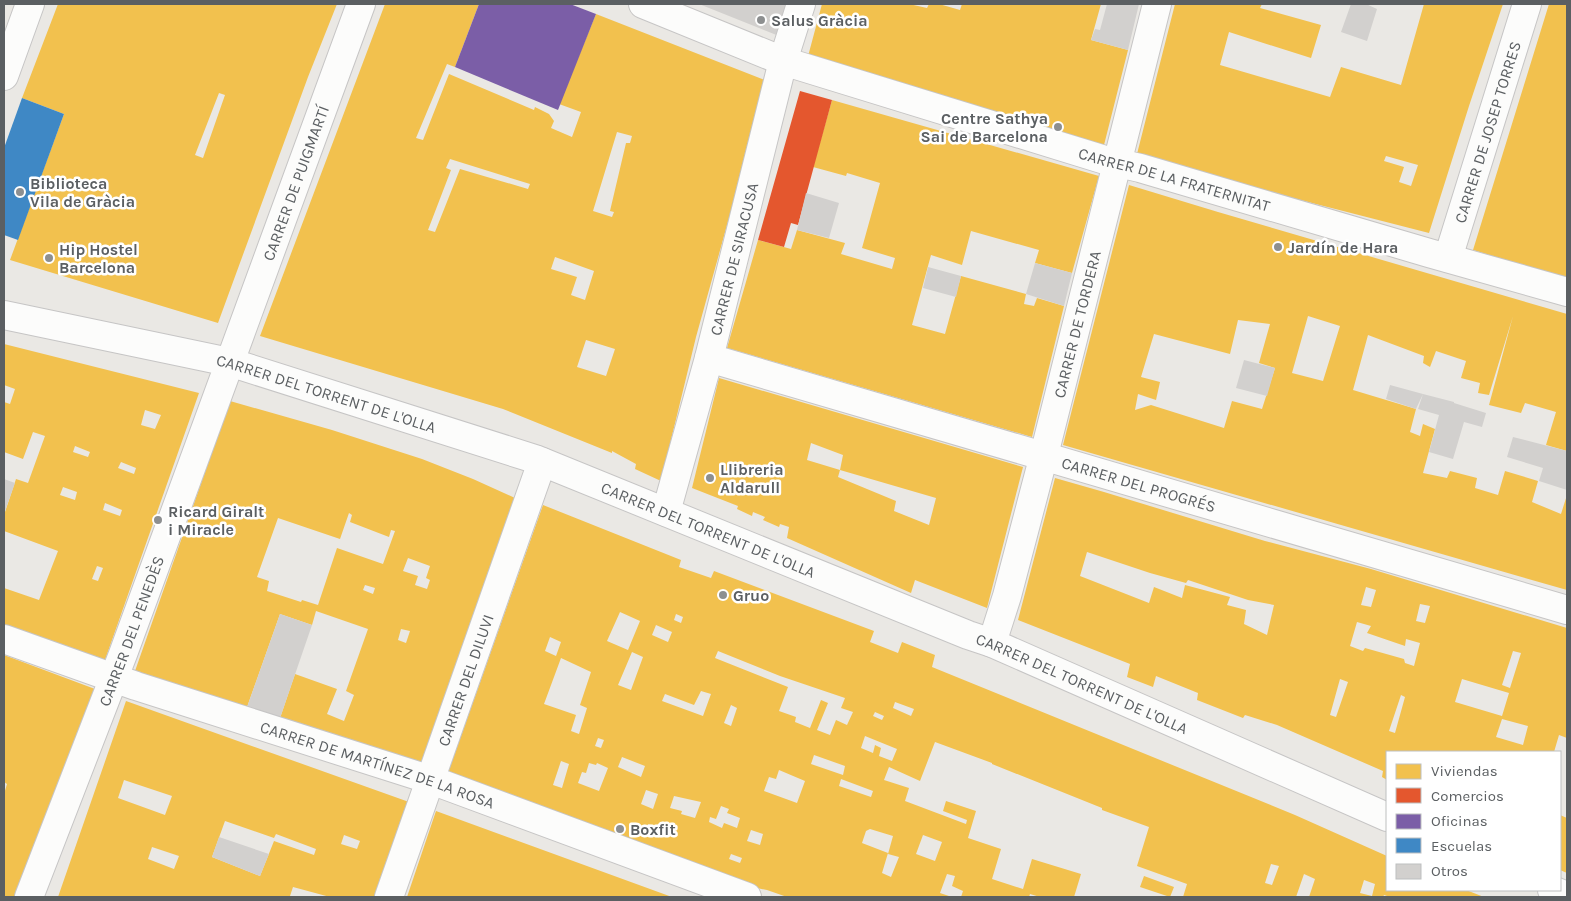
<svg xmlns="http://www.w3.org/2000/svg" width="1571" height="901" viewBox="0 0 1571 901" font-family="Karla,sans-serif">
<style>
.homes{fill:#f2c14e;fill-rule:evenodd}
.shops{fill:#e4572e}
.offices{fill:#7b5ea7}
.schools{fill:#3f88c5}
.building{fill:#d2d0ce}
.lines{fill:none;stroke-linecap:round;stroke-linejoin:round}
.minor-casing{stroke:#c6c5c5;stroke-width:30}
.minor{stroke:#fcfcfb;stroke-width:28}
.poi-dot{fill:#8d8f90;stroke:#fff;stroke-width:2}
.labels{text-anchor:middle;dominant-baseline:central;stroke-width:5;stroke-linejoin:round;paint-order:stroke}
.poi-label{font-size:16px;font-weight:bold;fill:#5b5f62;stroke:#fff;text-anchor:start}
.street-label{font-size:16px;fill:#5b5f62;stroke:#fff}
</style>
<rect width="100%" height="100%" fill="#eae8e4"/>
<path class="homes" d="M58 4H337L308 77 218 323 10 260 64 114 22 98ZM219 93 225 95 203 158 195 155Z
M385 4H479L455 67 447 64 416 138 423 140 449 74 534 110 535 107 549 114 554 121 551 128 572 137 581 112 559 104 596 14 767 81 696 337 661 481 635 469 636 464 612 451V453L503 409 260 336ZM617 132 632 136 630 143H626L610 211 614 212 612 217 593 211ZM450 159 530 184 528 189 460 169 435 232 428 230 451 170 446 168ZM555 257 594 271 585 300 571 295 577 277 551 269ZM586 340 615 349 606 376 577 367Z
M822 4H909L927 8 929 4H939L960 10 962 4H1101L1091 40 1128 50 1104 145 807 60Z
M1175 4H1262L1260 8 1321 25 1311 58 1229 32 1220 65 1330 97 1341 67 1401 85 1424 4H1503L1469 106 1429 233 1246 186 1137 154ZM1386 156 1418 165 1411 186 1399 182 1404 167 1384 161Z
M1549 4H1567V279L1473 250Z
M832 100 1099 176 1072 273 1035 263 1039 250 971 231 962 265 931 255 912 325 945 334 961 276 1026 294 1024 304 1034 306 1037 298 1064 306 1032 437 727 348 758 240 791 249 797 230 845 243 841 254 892 269 895 258 862 248 880 183 847 173 846 176 813 167Z
M1129 185 1218 212 1567 314V451L1546 445 1556 412 1525 403 1521 413 1489 405 1513 316 1489 395 1478 393 1480 383 1461 378 1466 361 1436 351 1430 367 1423 363 1424 356 1368 335 1353 390 1416 409 1410 432 1420 436 1423 424 1435 429 1423 473 1447 478 1450 471 1477 478 1475 488 1498 495 1505 471 1538 481 1532 502 1561 514 1567 495V590L1063 445ZM1308 316 1340 326 1323 381 1292 373ZM1238 320 1270 324 1259 363 1275 368 1262 409 1232 401 1224 428 1151 405 1135 410 1138 394 1156 400 1160 382 1141 377 1154 334 1230 354Z
M4 344 199 393 105 660 4 625V588L39 600 58 551 4 531V515L16 479 28 483 45 436 33 432 23 459 4 452V402L10 404 15 389 4 385ZM145 410 161 415 155 429 141 425ZM75 446 90 452 88 457 73 452ZM121 462 136 468 134 474 118 468ZM63 487 77 492 75 500 60 495ZM105 503 122 510 120 516 103 510ZM97 566 103 568 98 581 92 579Z
M719 378 1023 467 987 608 915 580 911 593 787 538 789 527 780 524 779 527 763 520 765 517 753 512 752 516 737 509 738 506 692 488ZM811 443 843 455 840 470 936 498 929 525 894 511 896 501 838 477 840 470 807 460Z
M230 401 332 430 422 459 473 479 515 498 420 771 279 721 295 674 337 689 327 714 344 721 354 695 346 691 368 629 316 611 312 625 280 614 246 710 135 671ZM349 513 352 515 350 522 389 537 391 530 395 531 383 564 337 548 318 605 302 600 301 602 267 591 269 581 257 577 278 518 340 539ZM408 558 430 566 426 578 430 580 427 589 415 585 418 576 403 571ZM365 585 375 588 373 594 363 590ZM401 629 410 631 406 643 398 640Z
M1055 478 1104 492 1265 541 1371 569 1567 628V738L1559 735 1554 752H1387V780L1382 777 1383 771 1277 725 1245 715 1243 718 1197 700 1198 693 1156 676 1153 687 1127 677 1130 664 1018 620ZM1087 552 1150 573 1186 583 1188 580 1248 600 1274 605 1267 635 1244 624 1246 610 1227 605 1230 597 1185 585 1182 598 1154 587 1149 603 1080 576ZM1366 587 1376 590 1371 607 1361 605ZM1420 604 1430 606 1425 623 1416 621ZM1357 622 1371 626 1367 633 1405 646 1406 639 1420 643 1414 666 1405 663 1404 659 1365 648 1363 651 1350 646ZM1513 651 1521 653 1510 688 1502 685ZM1340 679 1348 682 1336 717 1330 715ZM1462 679 1509 693 1502 716 1455 702ZM1401 695 1405 697 1395 733 1389 731ZM1502 719 1528 726 1523 745 1496 737Z
M543 505 681 560 679 567 711 578 714 571 874 631 870 642 898 653 902 642 935 655 932 667 1295 815 1387 856V890H1466L1484 897H1390L1384 895 1383 897H1309L1315 879 1304 874 1296 897H1183L1187 884 1137 866 1149 827 1102 810V808L992 764V763L935 742 920 781 889 767 884 780 909 788 905 801 966 824 967 820 943 811 946 801 976 811 968 838 1001 849 992 879 1023 889 1032 859 1081 874 1074 897H1040L1030 894 1029 897H961L963 891 952 886 955 876 947 874 940 893 949 896V897H787L767 890 733 883 445 781ZM620 612 640 621 628 650 607 641ZM676 614 683 617 681 623 674 620ZM656 625 672 632 668 642 652 635ZM550 637 561 642 556 656 545 651ZM718 651 780 676 845 698 841 708 853 712 847 725 836 720 830 735 817 730 828 703 821 700 810 728 795 722 796 717 779 711 788 687 715 658ZM632 652 643 657 631 690 618 685ZM561 658 591 672 580 705 587 708 579 734 571 731 576 715 544 704ZM701 691 711 694 703 716 662 701 665 694 694 705ZM895 702 914 709 911 716 893 708ZM731 705 737 708 731 726 724 723ZM875 712 884 716 882 720 873 716ZM865 736 897 749 892 761 879 756 881 748 875 745 873 753 861 748ZM598 738 604 740 601 748 595 746ZM814 755 845 766 843 775 811 764ZM622 757 645 766 641 777 618 767ZM561 761 569 764 562 788 553 785ZM589 763 596 765 597 763 608 768 599 791 578 783 582 772 586 773ZM779 770 805 781 797 803 764 791 769 777 776 779ZM841 779 873 791 871 797 839 786ZM646 790 658 794 653 809 641 804ZM674 796 701 802 695 818 681 814 682 811 670 808ZM721 806 729 809 727 813 740 818 737 828 724 823 722 828 709 822 710 817 716 819ZM648 824 659 828 657 832 646 829ZM870 829 893 836 888 854 899 857 891 877 882 873 888 853 862 843 866 831ZM751 830 763 834 760 845 747 841ZM923 835 942 842 935 861 916 854ZM731 854 742 858 740 863 729 859ZM1271 864 1279 866 1272 885 1265 883ZM1364 880 1375 884 1372 896 1360 893Z
M4 655 95 689 22 897H4V794L7 784 4 782Z
M126 701 409 802 376 897H330L293 887 290 896 294 897H58ZM124 780 172 796 165 815 118 798ZM225 821 274 838 276 834 316 849 314 855 274 841 260 876 212 857ZM344 835 360 841 357 849 341 844ZM152 847 179 856 174 869 148 859Z
M436 811 672 897H407Z
M1560 815 1567 818V873L1560 870Z
M1144 876 1174 887 1170 897 1140 887Z"/>
<path class="shops" d="M800 91 832 100 798 225 791 223 784 247 758 240Z"/>
<path class="offices" d="M479 4H570L596 14 558 110 455 67Z"/>
<path class="schools" d="M22 98 64 114 18 240 4 235V148Z"/>
<path class="building" d="M699 4H788L779 36Z
M1107 4H1139L1128 50 1091 40 1095 29 1100 30Z
M1351 4H1366L1377 9 1367 41 1341 32Z
M806 193 839 203 829 238 797 230Z
M1035 263 1072 273 1064 306 1026 294Z
M928 267 961 276 956 297 923 288Z
M1244 360 1275 368 1267 396 1236 388Z
M1390 385 1423 394 1416 409 1386 399Z
M1423 394 1454 402V403L1486 413 1482 427 1464 422 1453 459 1429 452 1439 415 1418 409Z
M1513 437 1567 451V490L1539 481 1543 468 1507 457Z
M4 479 15 483 4 514Z
M280 614 312 625 279 721 246 710Z
M219 837 269 854 260 876 212 857Z"/>
<g class="lines">
<defs>
<g id="minor">
<path id="s1" d="M643 4 783 61 1105 160 1140 168 1429 253 1567 292"/>
<path d="M4 76 30 4"/>
<path id="s2" d="M1448 258 1527 4"/>
<path id="s3" d="M4 315 229 362 535 459 968 635 992 643 1387 817"/>
<path id="s4" d="M709 358 1567 610"/>
<path id="s5" d="M666 512 709 358 783 61 801 4"/>
<path id="s6" d="M4 639 136 686 431 780 747 897"/>
<path id="s7" d="M992 643 1007 596 1044 455 1157 4"/>
<path d="M1552 890 1567 896"/>
<path id="s8" d="M29 897 123 654 361 4"/>
<path id="s9" d="M389 897 542 462"/>
</g>
</defs>
<use href="#minor" class="minor-casing"/>
<use href="#minor" class="minor"/>
</g>
<g class="poi-dot">
<circle cx="761" cy="20" r="5"/>
<circle cx="1058" cy="127" r="5"/>
<circle cx="20" cy="192" r="5"/>
<circle cx="1278" cy="247" r="5"/>
<circle cx="49" cy="258" r="5"/>
<circle cx="710" cy="478" r="5"/>
<circle cx="158" cy="520" r="5"/>
<circle cx="723" cy="595" r="5"/>
<circle cx="620" cy="829" r="5"/>
</g>
<g class="labels">
<g class="poi-label">
<text x="771" y="20">Salus Gràcia</text>
<text x="1048" y="118" text-anchor="end">Centre Sathya<tspan x="1048" dy="18">Sai de Barcelona</tspan></text>
<text x="30" y="183">Biblioteca<tspan x="30" dy="18">Vila de Gràcia</tspan></text>
<text x="1288" y="247">Jardín de Hara</text>
<text x="59" y="249">Hip Hostel<tspan x="59" dy="18">Barcelona</tspan></text>
<text x="720" y="469">Llibreria<tspan x="720" dy="18">Aldarull</tspan></text>
<text x="168" y="511">Ricard Giralt<tspan x="168" dy="18">i Miracle</tspan></text>
<text x="733" y="595">Gruo</text>
<text x="630" y="829">Boxfit</text>
</g>
<g class="street-label">
<text stroke="none"><textPath href="#s2" startOffset="132">CARRER DE JOSEP TORRES</textPath></text>
<text stroke="none"><textPath href="#s1" startOffset="560">CARRER DE LA FRATERNITAT</textPath></text>
<text stroke="none"><textPath href="#s8" startOffset="762">CARRER DE PUIGMARTÍ</textPath></text>
<text stroke="none"><textPath href="#s5" startOffset="262">CARRER DE SIRACUSA</textPath></text>
<text stroke="none"><textPath href="#s7" startOffset="330">CARRER DE TORDERA</textPath></text>
<text stroke="none"><textPath href="#s3" startOffset="332">CARRER DEL TORRENT DE L'OLLA</textPath></text>
<text stroke="none"><textPath href="#s4" startOffset="448">CARRER DEL PROGRÉS</textPath></text>
<text stroke="none"><textPath href="#s3" startOffset="738">CARRER DEL TORRENT DE L'OLLA</textPath></text>
<text stroke="none"><textPath href="#s8" startOffset="285">CARRER DEL PENEDÈS</textPath></text>
<text stroke="none"><textPath href="#s9" startOffset="230">CARRER DEL DILUVI</textPath></text>
<text stroke="none"><textPath href="#s3" startOffset="1142">CARRER DEL TORRENT DE L'OLLA</textPath></text>
<text stroke="none"><textPath href="#s6" startOffset="394">CARRER DE MARTÍNEZ DE LA ROSA</textPath></text>
</g>
</g>
<rect width="1571" height="901" fill="none" stroke="#5b5f62" stroke-width="10"/>
<rect x="1386" y="751" width="175" height="140" fill="#ffffff" stroke="#bdbfc0"/>
<rect x="1396" y="764" width="25" height="15" fill="#f2c14e" stroke="#bdbfc0"/>
<text x="1431" y="776" font-size="15" fill="#5b5f62">Viviendas</text>
<rect x="1396" y="788" width="25" height="15" fill="#e4572e" stroke="#bdbfc0"/>
<text x="1431" y="801" font-size="15" fill="#5b5f62">Comercios</text>
<rect x="1396" y="814" width="25" height="15" fill="#7b5ea7" stroke="#bdbfc0"/>
<text x="1431" y="826" font-size="15" fill="#5b5f62">Oficinas</text>
<rect x="1396" y="838" width="25" height="15" fill="#3f88c5" stroke="#bdbfc0"/>
<text x="1431" y="851" font-size="15" fill="#5b5f62">Escuelas</text>
<rect x="1396" y="864" width="25" height="15" fill="#d2d0ce" stroke="#bdbfc0"/>
<text x="1431" y="876" font-size="15" fill="#5b5f62">Otros</text>
</svg>
